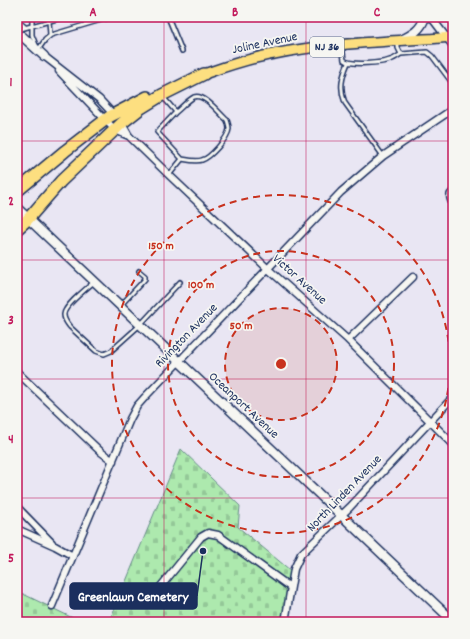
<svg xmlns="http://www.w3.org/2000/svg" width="470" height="639" viewBox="0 0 470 639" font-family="Dekko,sans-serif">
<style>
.cemetery{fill:url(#cemetery-stones);stroke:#648c86}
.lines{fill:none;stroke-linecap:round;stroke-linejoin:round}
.lane-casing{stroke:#1b2f5e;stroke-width:6}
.street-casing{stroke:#1b2f5e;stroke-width:9}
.secondary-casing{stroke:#1b2f5e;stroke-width:11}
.primary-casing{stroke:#1b2f5e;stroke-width:12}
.highway-casing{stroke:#1b2f5e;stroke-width:14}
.lane{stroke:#f6f6f2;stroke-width:3}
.street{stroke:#f6f6f2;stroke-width:6}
.secondary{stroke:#f6f6f2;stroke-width:8}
.primary{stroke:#fddf80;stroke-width:9}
.highway{stroke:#fddf80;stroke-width:11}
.grid{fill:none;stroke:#c2185b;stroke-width:1;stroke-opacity:0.55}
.ring{fill:none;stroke:#c8321e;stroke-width:2;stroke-dasharray:7 5}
.labels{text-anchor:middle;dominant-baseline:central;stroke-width:3.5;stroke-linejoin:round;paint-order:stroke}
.shield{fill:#f6f6f2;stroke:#5d6b8a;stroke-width:1}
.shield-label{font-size:12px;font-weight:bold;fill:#1b2f5e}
.street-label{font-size:13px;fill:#1b2f5e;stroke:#f6f6f2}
.centre{fill:#c8321e;stroke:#f6f6f2;stroke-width:2}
.ring-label{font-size:12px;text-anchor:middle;font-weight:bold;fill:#c8321e;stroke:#f6f6f2;stroke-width:3.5;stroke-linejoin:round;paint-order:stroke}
.leader{fill:none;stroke:#1b2f5e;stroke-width:1.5}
.callout-dot{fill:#1b2f5e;stroke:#f6f6f2;stroke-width:1.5}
.callout{fill:#1b2f5e;stroke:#1b2f5e;stroke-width:1.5}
.callout-label{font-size:14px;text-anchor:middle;font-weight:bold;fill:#fff}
.neatline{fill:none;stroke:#c2185b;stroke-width:1.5}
.grid-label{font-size:13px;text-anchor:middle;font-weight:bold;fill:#c2185b}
</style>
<defs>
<pattern id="cemetery-stones" width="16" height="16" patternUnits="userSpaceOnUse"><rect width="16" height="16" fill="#ade9ae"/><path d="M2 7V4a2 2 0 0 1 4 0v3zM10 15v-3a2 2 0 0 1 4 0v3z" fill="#94c898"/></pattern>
</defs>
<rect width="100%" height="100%" fill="#e9e6f3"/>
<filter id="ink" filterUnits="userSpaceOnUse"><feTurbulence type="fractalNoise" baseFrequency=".025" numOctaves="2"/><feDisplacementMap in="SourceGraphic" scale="8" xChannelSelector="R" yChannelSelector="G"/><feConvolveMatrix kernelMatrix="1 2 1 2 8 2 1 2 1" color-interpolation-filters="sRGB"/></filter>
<g filter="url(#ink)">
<path class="cemetery" d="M181 449 240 506 238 527 296 575 288 622H109Z
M17 591 81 622H24Z"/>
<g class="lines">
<defs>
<path id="lane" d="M32 17V35L36 45
M168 17 182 51
M17 20 25 27
M49 21 50 35
M17 30 64 17
M398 41V48L401 54 427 52 432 56 453 84
M342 45 344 60C351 66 382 63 390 60 394 59 398 56 401 54
M38 50 45 40 51 35 111 17
M348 63C342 77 339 88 345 103L383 156
M163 97 176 112C182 107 188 100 194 97 204 93 219 113 227 120 228 123 229 126 229 129 228 138 210 158 202 160 196 162 188 160 182 159
M169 175 182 159 157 132 176 112
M453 190C445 195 450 201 453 208
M94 282C87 288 63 307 64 315 64 320 67 323 70 327L96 351 104 354 111 351 140 325 180 282
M121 305 145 279V276L139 271"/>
<path id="street" d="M431 17 453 46
M44 56 99 99 114 115
M59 71 115 130 129 136
M121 122 129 136 169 175 267 268 348 340 453 444
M348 340 413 277
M17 372 101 452 113 461
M17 507 52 543
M17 529 55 546 73 556
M157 591 201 537 208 533 218 535 290 587
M52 606 130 419 137 406 145 397 341 192 383 156 453 109
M285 622 294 569 301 554 350 507 453 397"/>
<path id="secondary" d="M22 36 44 56
M401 40C412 35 421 30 425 17
M17 208 453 621"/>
<path id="primary" d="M204 74C227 66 250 58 274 54 333 42 394 42 453 37"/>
<path id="highway" d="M17 191 65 151 109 117 147 97
M17 229 28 219 61 181 122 123 141 108 162 95 204 74"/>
</defs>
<use href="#lane" class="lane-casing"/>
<use href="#street" class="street-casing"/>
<use href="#secondary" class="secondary-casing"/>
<use href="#primary" class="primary-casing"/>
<use href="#highway" class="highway-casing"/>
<use href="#lane" class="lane"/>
<use href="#street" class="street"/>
<use href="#secondary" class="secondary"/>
<use href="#primary" class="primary"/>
<use href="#highway" class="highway"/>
</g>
</g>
<path class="grid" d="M164 17V622M306 17V622M17 141H453M17 260H453M17 379H453M17 498H453"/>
<circle cx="281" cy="364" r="56" fill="#c8321e" fill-opacity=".12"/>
<g class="ring">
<circle cx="281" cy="364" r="56"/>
<circle cx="281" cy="364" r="113"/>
<circle cx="281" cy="364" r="169"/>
</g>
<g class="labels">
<rect class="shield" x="310" y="37" width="34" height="20" rx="3"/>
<g class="shield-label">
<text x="327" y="47">NJ 36</text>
</g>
<g class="street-label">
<text transform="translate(265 44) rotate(-12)">Joline Avenue</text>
<text transform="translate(299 280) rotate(42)">Victor Avenue</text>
<text transform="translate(187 336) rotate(-46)">Rivington Avenue</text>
<text transform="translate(243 406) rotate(43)">Oceanport Avenue</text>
<text transform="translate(345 494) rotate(-46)">North Linden Avenue</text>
</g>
</g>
<circle cx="281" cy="364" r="6" class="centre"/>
<g class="ring-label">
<text x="161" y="249">150 m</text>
<text x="201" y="288">100 m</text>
<text x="241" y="329">50 m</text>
</g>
<path class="leader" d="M203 551L197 596"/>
<circle class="callout-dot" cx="203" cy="551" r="4"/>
<rect class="callout" x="70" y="583" width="127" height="26" rx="4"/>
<g class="callout-label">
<text x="133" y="601">Greenlawn Cemetery</text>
</g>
<rect width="470" height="639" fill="none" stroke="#f6f6f2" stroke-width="44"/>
<rect x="22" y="22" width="426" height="595" class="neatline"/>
<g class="grid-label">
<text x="93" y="16">A</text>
<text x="235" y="16">B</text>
<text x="377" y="16">C</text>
<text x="11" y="86">1</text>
<text x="11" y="205">2</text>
<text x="11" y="324">3</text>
<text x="11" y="443">4</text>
<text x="11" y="562">5</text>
</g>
</svg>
